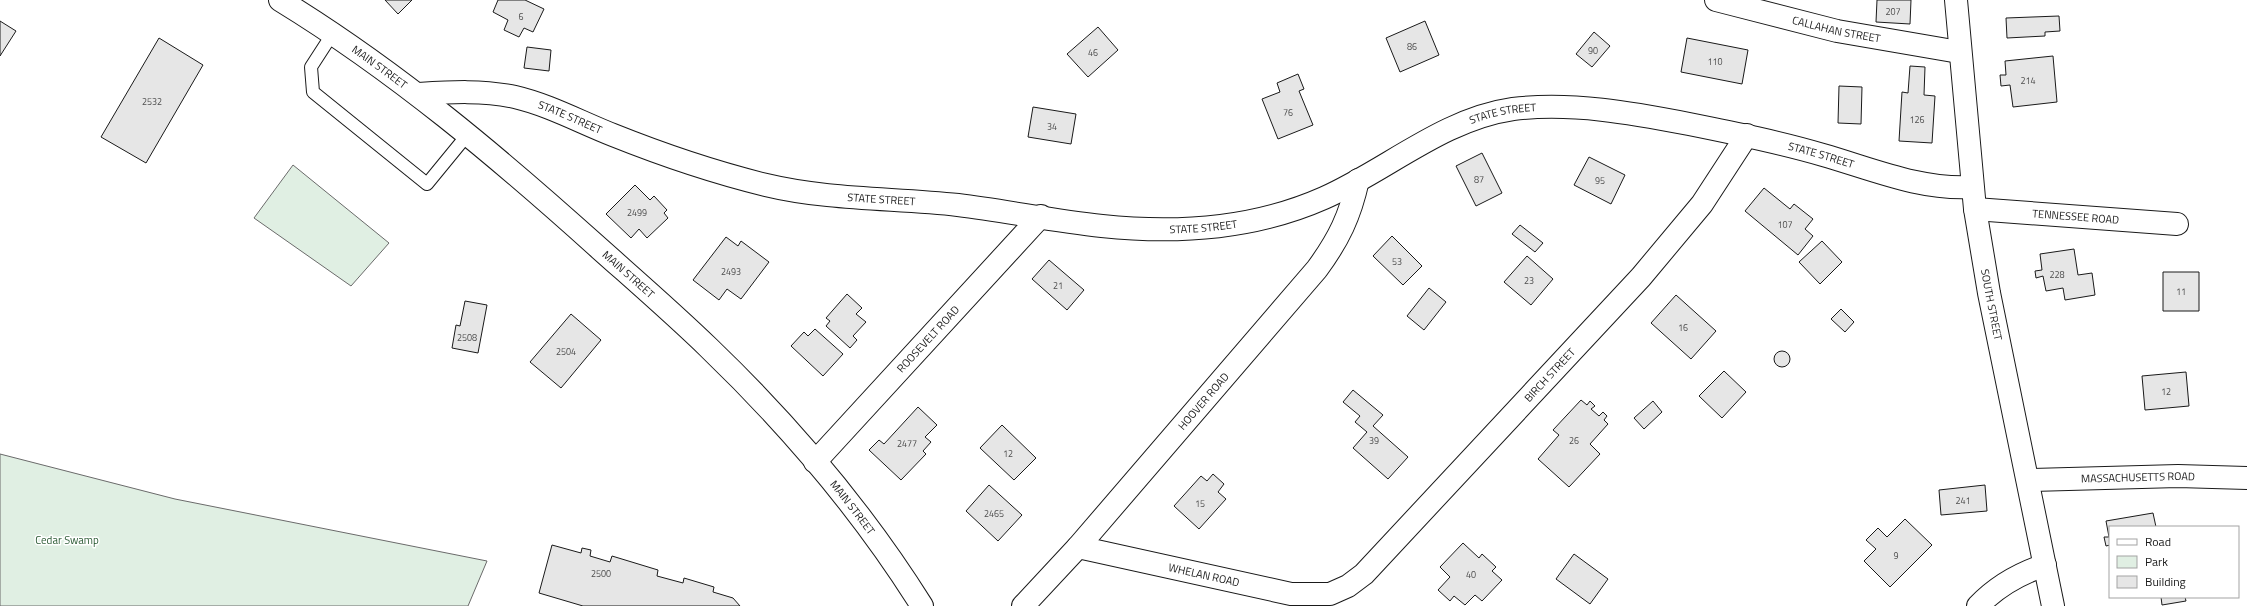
<svg xmlns="http://www.w3.org/2000/svg" width="2247" height="606" viewBox="0 0 2247 606" font-family="'Titillium Web',sans-serif">
<style>
.green{fill:#e0efe3;stroke:#6a6a6a}
.building{fill:#e6e6e6;stroke:#1a1a1a}
.lines{fill:none;stroke-linecap:round;stroke-linejoin:round}
.service-casing{stroke:#1a1a1a;stroke-width:14}
.minor-casing{stroke:#1a1a1a;stroke-width:24}
.tertiary-casing{stroke:#1a1a1a;stroke-width:24}
.secondary-casing{stroke:#1a1a1a;stroke-width:24}
.service{stroke:#fff;stroke-width:12}
.minor{stroke:#fff;stroke-width:22}
.tertiary{stroke:#fff;stroke-width:22}
.secondary{stroke:#fff;stroke-width:22}
.labels{text-anchor:middle;dominant-baseline:central;stroke-width:3;stroke-linejoin:round;paint-order:stroke}
.number-label{font-size:9px;fill:#4d4d4d}
.street-label{font-size:11px;fill:#1a1a1a;stroke:#fff}
.park-label{font-size:11px;fill:#2b5a34;stroke:#fff}
</style>
<rect width="100%" height="100%" fill="#fff"/>
<path class="green" d="M293 165 389 243 351 286 254 218Z
M0 454 175 499 487 561 468 606H0Z"/>
<path class="building" d="M385 0H412L398 14Z
M498 0H525L544 9 533 32 524 28 519 37 504 30 508 20 493 12Z
M1877 0H1911L1910 24 1876 22Z
M2059 16 2060 31 2045 32V36L2007 38 2006 18Z
M0 21 16 31 0 56Z
M1425 21 1439 55 1400 72 1386 38Z
M1098 27 1118 50 1088 77 1067 54Z
M1594 32 1610 46 1592 67 1576 54Z
M159 38 203 65 146 163 101 137Z
M1687 38 1748 50 1742 84 1681 72Z
M527 47 551 50 549 71 524 68Z
M2053 56 2057 102 2013 107 2010 85 2001 86 2000 75H2006L2005 61Z
M1910 66 1925 67 1924 95 1935 96 1932 143 1899 141 1902 92 1908 93Z
M1298 74 1304 89 1299 91 1313 125 1278 139 1262 99 1280 92 1277 83Z
M1839 86 1862 87 1861 124 1838 123Z
M1033 107 1076 114 1071 144 1028 137Z
M1482 153 1502 193 1476 206 1456 166Z
M1589 157 1625 175 1611 204 1574 185Z
M635 185 650 200 654 196 667 210 664 213 668 218 647 238 639 229 631 238 606 214Z
M1764 188 1790 209 1794 204 1813 219 1805 229 1813 236 1798 255 1745 211Z
M1520 225 1543 243 1535 252 1512 234Z
M1392 236 1422 266 1403 285 1373 256Z
M726 237 738 246 741 241 769 262 741 299 727 289 719 300 693 280Z
M1822 241 1842 262 1820 284 1799 262Z
M2074 249 2078 275 2092 273 2095 295 2065 300 2063 288 2046 291 2043 276 2036 278 2035 271 2042 270 2040 254Z
M1527 256 1553 279 1531 305 1504 282Z
M1049 260 1084 290 1067 310 1032 279Z
M2163 272H2199V311H2163Z
M1429 288 1446 302 1424 330 1407 316Z
M847 294 862 308 856 314 866 322 853 336 857 340 850 348 826 326 830 321 826 318Z
M1676 295 1716 331 1691 359 1651 323Z
M465 301 487 305 478 353 452 348 456 325 460 326Z
M1841 309 1854 322 1845 332 1831 319Z
M571 314 601 340 561 388 530 362Z
M815 329 843 354 823 376 791 346 804 332 808 336Z
M1774 359a8 8 0 1 1 16 0a8 8 0 1 1-16 0Z
M1724 371 1746 392 1722 418 1699 396Z
M2186 372 2189 406 2145 410 2142 376Z
M1353 390 1383 415 1373 426 1408 457 1388 479 1353 448 1367 432 1355 422 1360 416 1343 402Z
M1581 400 1587 405 1590 401 1595 406 1591 409 1599 416 1603 412 1607 416 1604 420 1608 424 1590 444 1600 454 1569 487 1538 459 1559 435 1553 430Z
M1653 401 1662 412 1644 429 1634 418Z
M918 407 937 425 925 437 931 442 923 451 926 454 901 480 869 450 879 440 884 444Z
M1002 425 1036 458 1014 480 980 448Z
M1213 474 1224 484 1218 492 1226 499 1199 529 1174 506 1201 476 1207 481Z
M989 485 1022 515 998 541 966 511Z
M1985 485 1987 511 1941 515 1939 490Z
M2153 513 2156 527H2110V545L2106 546 2104 537H2109L2106 521Z
M1905 519 1932 545 1890 587 1864 561 1876 549 1866 540 1878 528 1887 537Z
M1463 543 1479 558 1482 554 1496 567 1492 571 1502 580 1482 601 1475 595 1465 605 1454 596 1450 601 1438 590 1450 577 1440 567Z
M552 545 581 553 582 548 591 550 590 556 610 562 612 556 658 570 657 576 683 583 684 578 714 587 713 592 733 598 740 606H583L539 593Z
M1574 554 1608 579 1590 604 1556 579Z
M2161 597H2185L2186 601 2162 605Z"/>
<g class="lines">
<defs>
<path id="service" d="M333 33 311 67 313 92 427 184 468 134"/>
<g id="minor">
<path id="s1" d="M1716 0 1837 31 1959 52"/>
<path id="s2" d="M1975 209 2177 224"/>
<path id="s3" d="M815 462 1041 216"/>
<path id="s4" d="M2028 480 2178 476 2247 478"/>
<path id="s5" d="M1078 547 1291 594H1330L1348 586 1364 574 1641 277 1702 204 1747 135"/>
<path id="s6" d="M1023 606 1078 547 1317 269C1339 239 1350 216 1358 180"/>
<path d="M1978 606C1997 586 2018 574 2045 565"/>
</g>
<g id="tertiary">
<path id="s7" d="M1956 0 1975 209 1989 293 2053 606"/>
<path id="s8" d="M418 94C451 92 483 90 515 97 549 105 580 122 613 135 663 155 713 172 766 185 828 200 895 198 958 205 1007 211 1054 221 1102 226 1177 234 1254 229 1324 198 1387 170 1443 119 1513 109 1572 102 1632 113 1689 124 1734 133 1779 142 1823 155 1872 169 1920 190 1972 187"/>
</g>
<g id="secondary">
<path id="s9" d="M280 0C396 71 499 158 600 249 637 282 674 314 709 348 789 425 863 512 922 606"/>
</g>
</defs>
<use href="#service" class="service-casing"/>
<use href="#minor" class="minor-casing"/>
<use href="#tertiary" class="tertiary-casing"/>
<use href="#secondary" class="secondary-casing"/>
<use href="#service" class="service"/>
<use href="#minor" class="minor"/>
<use href="#tertiary" class="tertiary"/>
<use href="#secondary" class="secondary"/>
</g>
<g class="labels">
<g class="number-label">
<text x="1893" y="11">207</text>
<text x="521" y="16">6</text>
<text x="1412" y="46">86</text>
<text x="1593" y="50">90</text>
<text x="1093" y="52">46</text>
<text x="1715" y="61">110</text>
<text x="2028" y="80">214</text>
<text x="152" y="101">2532</text>
<text x="1288" y="112">76</text>
<text x="1917" y="119">126</text>
<text x="1052" y="126">34</text>
<text x="1479" y="179">87</text>
<text x="1600" y="180">95</text>
<text x="637" y="212">2499</text>
<text x="1785" y="224">107</text>
<text x="1397" y="261">53</text>
<text x="731" y="271">2493</text>
<text x="2057" y="274">228</text>
<text x="1529" y="280">23</text>
<text x="1058" y="285">21</text>
<text x="2181" y="291">11</text>
<text x="1683" y="327">16</text>
<text x="467" y="337">2508</text>
<text x="566" y="351">2504</text>
<text x="2166" y="391">12</text>
<text x="1374" y="440">39</text>
<text x="1574" y="440">26</text>
<text x="907" y="443">2477</text>
<text x="1008" y="453">12</text>
<text x="1963" y="500">241</text>
<text x="1200" y="503">15</text>
<text x="994" y="513">2465</text>
<text x="1896" y="555">9</text>
<text x="601" y="573">2500</text>
<text x="1471" y="574">40</text>
</g>
<g class="street-label">
<text stroke="none"><textPath href="#s1" startOffset="124">CALLAHAN STREET</textPath></text>
<text stroke="none"><textPath href="#s9" startOffset="120">MAIN STREET</textPath></text>
<text stroke="none"><textPath href="#s8" startOffset="1128">STATE STREET</textPath></text>
<text stroke="none"><textPath href="#s8" startOffset="156">STATE STREET</textPath></text>
<text stroke="none"><textPath href="#s8" startOffset="1452">STATE STREET</textPath></text>
<text stroke="none"><textPath href="#s8" startOffset="480">STATE STREET</textPath></text>
<text stroke="none"><textPath href="#s2" startOffset="101">TENNESSEE ROAD</textPath></text>
<text stroke="none"><textPath href="#s8" startOffset="804">STATE STREET</textPath></text>
<text stroke="none"><textPath href="#s9" startOffset="444">MAIN STREET</textPath></text>
<text stroke="none"><textPath href="#s7" startOffset="307">SOUTH STREET</textPath></text>
<text stroke="none"><textPath href="#s3" startOffset="167">ROOSEVELT ROAD</textPath></text>
<text stroke="none"><textPath href="#s5" startOffset="569">BIRCH STREET</textPath></text>
<text stroke="none"><textPath href="#s6" startOffset="273">HOOVER ROAD</textPath></text>
<text stroke="none"><textPath href="#s4" startOffset="110">MASSACHUSETTS ROAD</textPath></text>
<text stroke="none"><textPath href="#s9" startOffset="768">MAIN STREET</textPath></text>
<text stroke="none"><textPath href="#s5" startOffset="129">WHELAN ROAD</textPath></text>
</g>
<g class="park-label">
<text x="67" y="540">Cedar Swamp</text>
</g>
</g>
<rect x="2109" y="526" width="130" height="72" fill="#ffffff" stroke="#a3a3a3"/>
<rect x="2117" y="539" width="20" height="6" fill="#ffffff" stroke="#a3a3a3"/>
<text x="2145" y="546" font-size="12" fill="#1a1a1a">Road</text>
<rect x="2117" y="556" width="20" height="12" fill="#e0efe3" stroke="#a3a3a3"/>
<text x="2145" y="566" font-size="12" fill="#1a1a1a">Park</text>
<rect x="2117" y="576" width="20" height="12" fill="#e6e6e6" stroke="#a3a3a3"/>
<text x="2145" y="586" font-size="12" fill="#1a1a1a">Building</text>
</svg>
